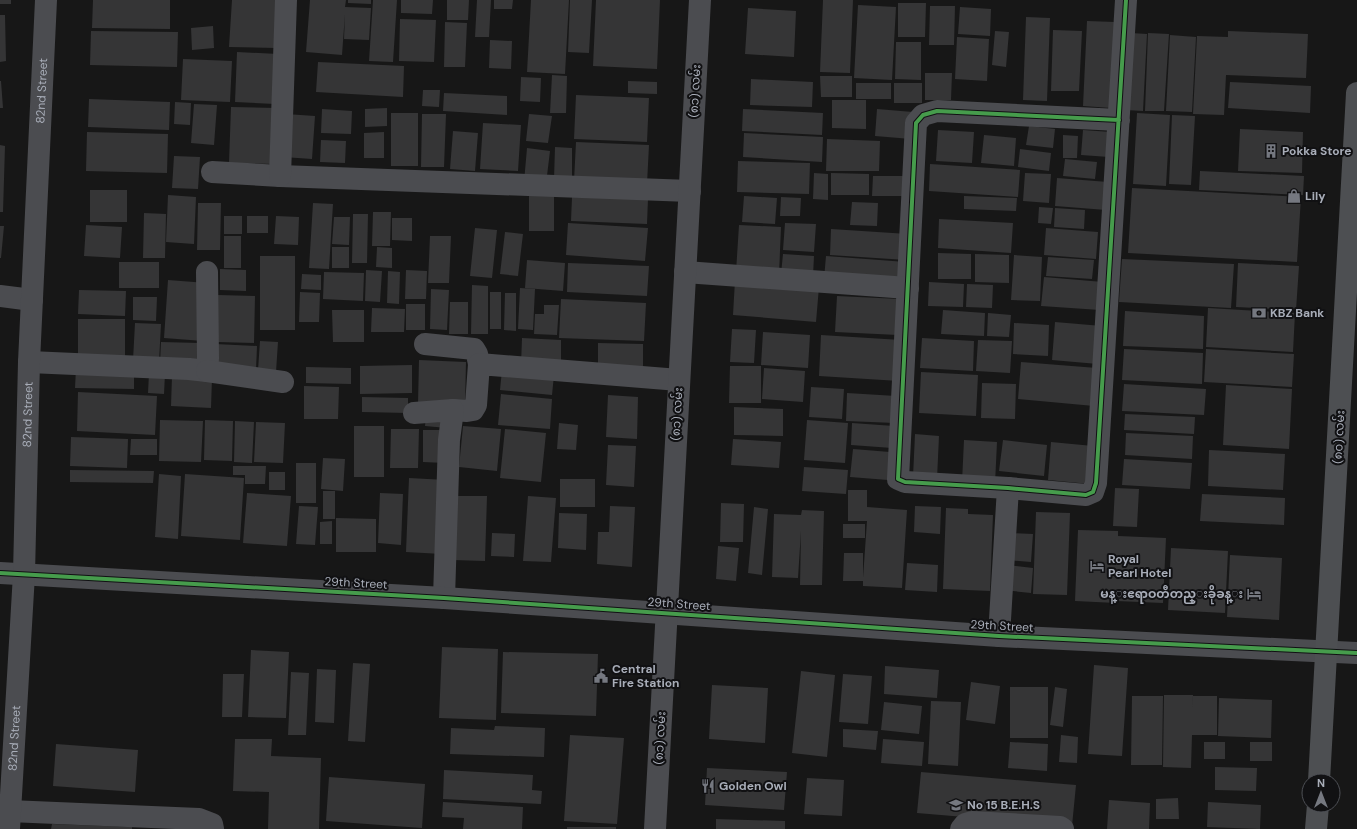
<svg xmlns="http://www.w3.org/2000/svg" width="1357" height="829" viewBox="0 0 1357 829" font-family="'DM Sans','Noto Sans Myanmar',sans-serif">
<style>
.building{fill:#353536}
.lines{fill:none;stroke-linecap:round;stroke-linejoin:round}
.minor{stroke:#4b4c50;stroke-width:22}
.major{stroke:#4d4f52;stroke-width:22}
.cycleway-casing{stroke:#111113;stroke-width:6}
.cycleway{stroke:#469c4c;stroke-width:4}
.labels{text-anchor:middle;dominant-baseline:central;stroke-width:4;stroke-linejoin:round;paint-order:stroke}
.street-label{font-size:12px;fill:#a8adb8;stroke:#111113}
.poi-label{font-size:12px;font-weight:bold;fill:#a8adb8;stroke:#111113;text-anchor:start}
</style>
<rect width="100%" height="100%" fill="#171717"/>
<path class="building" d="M0 0H11V4H0Z
M93 0H170V29L92 28Z
M232 0H278L276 48 229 47Z
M310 0H346L345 7 371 8 369 40 344 39 345 14 342 55 306 52Z
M348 0H371V4L348 3Z
M373 0H397L393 62 369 61Z
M401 0H433L432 14 401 13Z
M447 0H469L468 20H447Z
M477 0H491L489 37H475Z
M494 0H513L512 9H494Z
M531 0H569L565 74 527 72Z
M570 0H592L589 53 568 52Z
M596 0H660L657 69 593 66Z
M823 0H853L850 73 820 72Z
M898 3H926L925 37H898Z
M858 5 896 7 892 80 854 78Z
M930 6H955L954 45H929Z
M960 7 991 9 990 36 958 34Z
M748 8 796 11 794 57 745 54Z
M0 15H5L6 61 0 62Z
M1026 17 1050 18 1047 101 1023 100Z
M400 19 436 20 434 62 399 61Z
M1087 21 1115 22 1111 108 1083 106Z
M445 22 467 23 465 67H444Z
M213 26 214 48 192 50 191 28Z
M1053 30 1082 31 1079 91H1051Z
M91 31 178 32 177 67 90 65Z
M995 31 1009 32 1006 67 992 65Z
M1228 31 1308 34 1306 78 1226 75 1224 115 1193 114 1197 36 1228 37Z
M1131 33 1147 34 1143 111 1126 110Z
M1148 33 1169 34 1164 111H1145Z
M1170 35 1196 37 1192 112 1166 111Z
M957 37 989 39 987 81 955 79Z
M490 40 512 41 511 69 489 68Z
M896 42H921V80L895 79Z
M237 52 278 54 275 104 235 102Z
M183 59 232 61 230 102 181 100Z
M318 62 404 66 403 97 316 92Z
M925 73H952L951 100H925Z
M552 75 567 76 566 113H550Z
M820 76H852V97H821Z
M521 77 541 78 540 102 520 101Z
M751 79 813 82 812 107 750 105Z
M0 81H1L3 108H0Z
M628 81 657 82V94L628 93Z
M1230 82 1311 86 1310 113 1228 108Z
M856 83H891V99H856Z
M894 83H922V103H894Z
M423 90H440L439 107 422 106Z
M444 93 507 96V115L443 111Z
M576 95 649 98 647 142 574 139Z
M89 99 170 102 169 130 88 127Z
M832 100H866V129L832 128Z
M175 102 191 103 190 125 174 124Z
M194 104 217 105 214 145 191 143Z
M231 107 276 108 274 164 229 163Z
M387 108V126L365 127V109Z
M322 109 352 111 351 134 321 133Z
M743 109 823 113 822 135 742 131Z
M877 109 913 112 911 139 875 136Z
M391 113H418V166H391Z
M1137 113 1170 115 1166 186 1133 184Z
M286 114 315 116 312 159 283 157Z
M422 114H446L444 167H421Z
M529 114 552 116 548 143 526 141Z
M1172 115 1195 116 1191 185 1169 184Z
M483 123 521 125 518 171 480 169Z
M1029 126 1055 129 1053 148 1026 145Z
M1240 129 1303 132 1302 173 1238 171Z
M938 130 974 132 972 163 936 161Z
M1083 130 1111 132 1109 157 1081 155Z
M453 131 478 133 475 171 450 169Z
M87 132 168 134 167 173 86 171Z
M384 132V158H364V133Z
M744 133 823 137 822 162 743 157Z
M984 135 1016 138 1014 166 981 163Z
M1063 135 1078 136 1077 158H1063Z
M827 139 880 141 879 171H826Z
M321 140 346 141 345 163 320 162Z
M576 142 649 145 647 184 574 181Z
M0 145 5 146 3 212H0Z
M555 147 572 148V180L554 179Z
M527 148 550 151 546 184 524 182Z
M1020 149 1051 153 1049 171 1018 167Z
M174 156 200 157 198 189 172 188Z
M1065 159 1097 162 1095 179 1063 176Z
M738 161 810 163 809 194 737 192Z
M930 164 1020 170 1018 197 929 191Z
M1200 171 1304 176 1303 195 1199 190Z
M814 173 828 174V200L813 199Z
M831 173 869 174V195H831Z
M1025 173 1051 174 1049 203 1023 201Z
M873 176H910V196H872Z
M1057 178 1108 182 1106 210 1055 206Z
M1132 188 1301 197 1297 262 1128 253Z
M90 190H127V222H90Z
M168 195 196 197 194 244 166 242Z
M529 196H554V231H529Z
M744 196 777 198 775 224 742 222Z
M964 196 1017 198 1016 211 964 209Z
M572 197 648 199 647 224 571 221Z
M781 197 801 198 800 216H780Z
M852 202 878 203 877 226 850 225Z
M198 203H221L220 250H197Z
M313 203 333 204 329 269 309 268Z
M1039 207 1053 208 1051 224 1038 223Z
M1055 208 1085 210 1084 229 1054 227Z
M373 212H391L390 246H372Z
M144 213 166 214 165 258H143Z
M353 214H368L367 263H352Z
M224 216H242V234H224Z
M247 216H268V233H247Z
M276 216 299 217 298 245 274 244Z
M334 217H350L349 245 332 244Z
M392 218H412V241L392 240Z
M939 219 1013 223 1011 253 938 248Z
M568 223 648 228 645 261 566 255Z
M785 223 816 224 814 252 783 250Z
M86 225 122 227 120 258 84 256Z
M739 225 781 227 779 275 736 272Z
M0 226H4L1 258H0Z
M475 228 497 230 492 278 470 276Z
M1046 228 1098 232 1096 259 1044 255Z
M831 229 908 234 906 260 830 255Z
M505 232 523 234 518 276 500 274Z
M224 236H241V268H224Z
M430 236H451L449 283H428Z
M332 247H349V268H332Z
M377 247 392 248V268L376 267Z
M938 253 971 254V279H938Z
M783 254 814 256 813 276 781 274Z
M975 254 1009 255V283L975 282Z
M1014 255 1042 257 1040 301 1011 300Z
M260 256H295V330H260Z
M826 256 906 262 905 285 824 279Z
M1048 257 1094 260 1092 279 1046 276Z
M1122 259 1234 264 1231 308 1119 302Z
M527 260 565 263 563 291 525 288Z
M119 262H159V288H119Z
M568 263 649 266 647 296 567 292Z
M1238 263 1299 266 1296 310 1236 307Z
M220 269 246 270V291L220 290Z
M366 270 382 271 380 302 365 301Z
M406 270 427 271 426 299H405Z
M388 271 400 272 399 304 387 303Z
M324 272 364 273 363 301 323 299Z
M302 274 321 275V290L301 289Z
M1044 277 1103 282 1100 310 1041 306Z
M168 280 207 283 203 341 164 338Z
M735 280 819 287 816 322 733 315Z
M929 282 964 284 963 307 928 306Z
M967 284 993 285 992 308 966 307Z
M472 285 488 286V334H471Z
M520 288 535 289 533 330 518 329Z
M431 289 449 290 447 330 430 329Z
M79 290 126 291 125 316 78 314Z
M300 292 320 293 319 322H299Z
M490 292H501V329H490Z
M505 293H516V331L504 330Z
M218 295 255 296 254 343 217 342Z
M837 296 900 299 898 335 835 332Z
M133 297H157L156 321 133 320Z
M561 299 646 303 644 341 559 338Z
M450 302H468V334H449Z
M406 304H425V330H406Z
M544 305H559L557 335 534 334 535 314H544Z
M372 308 405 309 404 332H371Z
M1208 308 1295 313 1293 352 1206 347Z
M332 310H364V342H333Z
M943 310 985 313 984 336 941 334Z
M1125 311 1204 316 1203 349 1123 346Z
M988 313 1011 315 1009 337 987 336Z
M78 319H125V357H78Z
M1055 322 1102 326 1098 364 1052 360Z
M135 323 161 324 159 362 133 360Z
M1014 323 1049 325 1048 356 1013 354Z
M732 329 756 330 754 363 730 362Z
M763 332 810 335 808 368 761 365Z
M821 335 901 340 899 381 819 376Z
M522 338 561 340V366L521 365Z
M922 338 974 341 973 371 920 368Z
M978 340 1012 341 1010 373 976 371Z
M260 341 278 342 276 372 258 370Z
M161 342 200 343 199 366 160 364Z
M598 343 643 344V371H598Z
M215 344 257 346 256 370 214 369Z
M1124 349 1203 353 1202 384 1122 380Z
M1206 349 1294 354 1292 387 1204 382Z
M419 360 466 362 465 406 418 404Z
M1021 362 1097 368 1094 406 1018 399Z
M412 365V393L360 394V366Z
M730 366H761V403H729Z
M306 367 351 368V384L306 383Z
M76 368 134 369V389L75 388Z
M764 368 805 371 803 402 762 399Z
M502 370 554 375 552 395 500 390Z
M921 372 978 375 976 416 919 413Z
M149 373 165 374 164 394 148 393Z
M172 376 212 378 211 408 171 406Z
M982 383 1016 384 1015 419 981 418Z
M1124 384 1206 389 1204 415 1122 411Z
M1226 385 1292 389 1289 449 1223 445Z
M304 386 339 387 338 419H304Z
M811 387 844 389 842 419 809 417Z
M78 392 157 396 155 435 77 431Z
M847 393 896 396 895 423 846 421Z
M501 394 552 399 550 429 498 425Z
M608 395 638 397 637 439 606 437Z
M362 397 408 398V413L362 412Z
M734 407 783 409V436L734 435Z
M1125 414 1195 417 1194 434 1124 430Z
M426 415 449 417 447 428 425 426Z
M160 420 203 421 201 462 159 461Z
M205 420 233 421 232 461 204 460Z
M807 420 848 423 845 463 804 460Z
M235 421 254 422 252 463 234 462Z
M256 422 285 423 283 463 254 462Z
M559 423 578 425 576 450 557 449Z
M852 423 894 426 892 448 851 445Z
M354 426H384V477H354Z
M463 426 501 429 497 471 459 467Z
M391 429H419L418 468H390Z
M505 429 546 433 541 482 500 478Z
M423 430H445V463L423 462Z
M1126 433 1193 436 1192 459 1125 455Z
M915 434 939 436 937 479 913 477Z
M71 437 128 439 127 468 70 466Z
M131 439H157V455H130Z
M733 439 781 442 779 468 731 465Z
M964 440 997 442 995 484 962 482Z
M1003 440 1047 445 1044 476 999 471Z
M1051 442 1093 446 1090 484 1048 480Z
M608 445 636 446 634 487 606 485Z
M853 449 890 452 888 480 850 477Z
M1209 450 1285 454 1283 490 1208 486Z
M323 458 345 459 343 491 321 489Z
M1124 459 1192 463 1190 489 1122 485Z
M296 463H316V503H296Z
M233 466H266L265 484H245V475H233Z
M804 467 848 470 846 494 802 491Z
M70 470 154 471 153 483 70 482Z
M269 472H285V490H269Z
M159 474 181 476 178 539 155 537Z
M185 474 244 478 240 540 181 536Z
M409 478 446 480 442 554 406 552Z
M560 479H595V507H560Z
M1115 488 1139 489 1137 527 1113 526Z
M848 490H867V507L907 510 902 588 863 586V581H843L844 553H863V578L867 521H848Z
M323 491H335V519H323Z
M247 493 291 496 287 546 243 543Z
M380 493 403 494 401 545 378 543Z
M1202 494 1285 498 1284 525 1200 521Z
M455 496H487L485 561 453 560Z
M528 496 556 498 551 562 523 561Z
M721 503 744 504 743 542H720Z
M299 506 318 507 315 545 296 544Z
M610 506 635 507 632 567 597 564 598 532H609Z
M915 506 941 507 940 534 914 532Z
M754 507 768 509 762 575 748 573Z
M946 508 968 509V514L993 515 990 591 943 589Z
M802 510 824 511 822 585H800L801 531 798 578 772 577 774 514 801 515Z
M1036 512 1070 513 1067 595 1033 594Z
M559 513 587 514 586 550 558 548Z
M336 518 376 519V552H336Z
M332 521V544H320V522Z
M843 524H865V538H843Z
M1078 530 1118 531V536L1166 538 1163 603 1116 601V603L1075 601Z
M492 533 515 534 514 557 491 556Z
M1009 533 1033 534 1031 562 1007 560Z
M718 546 739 548 736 581 716 579Z
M1171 548 1228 551 1225 613 1168 610Z
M1230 555 1282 558 1279 620 1227 617Z
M907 563 938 565 937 592 905 590Z
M1006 565 1033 568 1031 593 1003 590Z
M442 647 498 649 496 720 439 718Z
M251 650 289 652 286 718 248 717Z
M503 652 598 654 596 716 501 713Z
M353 663 370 664 365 742 348 741Z
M1094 665 1128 668 1122 756 1088 754Z
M885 666 939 670 937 698 884 694Z
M317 669 336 670 334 723 315 722Z
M801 671 835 675 827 757 792 753Z
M291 672 309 673 306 735H288Z
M223 674H244L242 717H222Z
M843 674 872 676 868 724 839 722Z
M971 682 1000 686 995 724 966 720Z
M712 685 768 688 765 743 709 739Z
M1010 687H1048V738H1010Z
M1055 687 1067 689 1063 727 1050 725Z
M1164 695H1193L1192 723 1193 696H1217V735H1192L1191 768 1163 767Z
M1132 696H1163L1162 765H1131Z
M1219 698 1272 700 1271 738 1218 736Z
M931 701 961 702 958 766 928 764Z
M884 702 922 706 919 734 881 730Z
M495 726 545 728 544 757 450 754 451 728 494 730Z
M843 729 878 731 876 750 843 747Z
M570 735 624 738 617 824 564 821Z
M1061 735 1078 737 1077 763 1059 762Z
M235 739H272L271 756 321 758 319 829H268L269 792 233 791Z
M883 739 924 742 922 766 881 763Z
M1010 742 1048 744 1047 771 1008 768Z
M1204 742H1225V759H1204Z
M1250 742H1272V761H1250Z
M56 744 138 750 135 792 53 786Z
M1215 767 1257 768 1256 791 1215 790Z
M707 768 787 772 784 810 705 805Z
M444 770 533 775 532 790 542 791 541 804 443 799Z
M921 772 1076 785 1072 826 917 813Z
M329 777 425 784 422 828 326 821Z
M807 778 844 780 842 816 804 814Z
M1178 798 1179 819H1156V799Z
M1109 800 1150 803 1149 829H1107Z
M443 802 523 807 522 829H463L464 818 442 817Z
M1208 802 1261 805 1260 829 1207 827Z
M716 819 785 821V829H716Z
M52 824 132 827V829H51Z
M567 827H616V829H567Z"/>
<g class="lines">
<g class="minor">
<path d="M1119 120 937 111 923 115 916 123 898 479 905 482 1008 488 1086 495 1093 492 1096 483 1126 0"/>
<path d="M212 172 280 176 690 191"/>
<path d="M280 176 286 0"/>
<path d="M685 272 908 288"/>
<path d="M0 296 32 300"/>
<path d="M425 344 474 349 477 354 479 364"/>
<path d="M29 362 189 369 207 371 208 358 207 272"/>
<path d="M207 371 283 382"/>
<path d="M453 410 467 411 473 410 476 405 479 364 679 380"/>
<path d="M414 413 453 410 449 440 444 598"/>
<path d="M0 573 444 598 999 636 1357 653"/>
<path d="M999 636 1008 488"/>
<path d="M9 811 199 819 212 824 213 829"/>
<path id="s1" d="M9 829 24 574 29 362 46 0"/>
<path d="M655 829 700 0"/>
<path d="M961 829 965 824 972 822 1060 827 1063 829"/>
</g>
<path class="major" d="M1319 781 1357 93
M1316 829 1318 805"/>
<defs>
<path id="cycleway" d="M1119 120 937 111 923 115 916 123 898 479 905 482 1008 488 1086 495 1093 492 1096 483 1126 0
M0 573 444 598 999 636 1357 653"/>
</defs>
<use href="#cycleway" class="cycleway-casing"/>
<use href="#cycleway" class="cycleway"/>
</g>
<defs>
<symbol id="building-bare" viewBox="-9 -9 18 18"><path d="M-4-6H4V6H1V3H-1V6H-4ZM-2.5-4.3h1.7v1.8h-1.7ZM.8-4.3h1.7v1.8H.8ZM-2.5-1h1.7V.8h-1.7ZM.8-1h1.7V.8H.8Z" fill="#757880" stroke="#111113" stroke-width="2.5" paint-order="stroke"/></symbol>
<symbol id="shop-bare" viewBox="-9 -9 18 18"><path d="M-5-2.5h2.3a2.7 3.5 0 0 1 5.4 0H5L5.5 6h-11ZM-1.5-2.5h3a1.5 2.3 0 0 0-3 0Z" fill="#757880" stroke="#111113" stroke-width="2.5" paint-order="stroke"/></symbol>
<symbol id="bank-bare" viewBox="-9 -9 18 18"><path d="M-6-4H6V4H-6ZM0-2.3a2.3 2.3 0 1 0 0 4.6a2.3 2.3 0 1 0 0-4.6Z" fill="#757880" stroke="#111113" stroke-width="2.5" paint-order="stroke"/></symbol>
<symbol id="hotel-bare" viewBox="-9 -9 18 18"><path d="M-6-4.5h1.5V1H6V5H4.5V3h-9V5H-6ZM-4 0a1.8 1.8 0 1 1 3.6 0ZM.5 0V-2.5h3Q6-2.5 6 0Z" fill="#757880" stroke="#111113" stroke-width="2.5" paint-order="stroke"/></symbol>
<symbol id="civic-bare" viewBox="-9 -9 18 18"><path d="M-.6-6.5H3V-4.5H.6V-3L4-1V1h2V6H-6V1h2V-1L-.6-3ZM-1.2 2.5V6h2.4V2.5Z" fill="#757880" stroke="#111113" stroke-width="2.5" paint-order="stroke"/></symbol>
<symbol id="restaurant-bare" viewBox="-9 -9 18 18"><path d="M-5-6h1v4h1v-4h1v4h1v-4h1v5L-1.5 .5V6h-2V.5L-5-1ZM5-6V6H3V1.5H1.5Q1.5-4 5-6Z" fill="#757880" stroke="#111113" stroke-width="2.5" paint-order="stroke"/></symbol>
<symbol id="school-bare" viewBox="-9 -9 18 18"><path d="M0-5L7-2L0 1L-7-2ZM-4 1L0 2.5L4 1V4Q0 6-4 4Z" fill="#757880" stroke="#111113" stroke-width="2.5" paint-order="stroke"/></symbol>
</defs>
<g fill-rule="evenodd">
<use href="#building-bare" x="1261" y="141" width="20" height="20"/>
<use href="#shop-bare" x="1284" y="186" width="20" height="20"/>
<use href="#bank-bare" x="1249" y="303" width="20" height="20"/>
<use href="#hotel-bare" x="1087" y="556" width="20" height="20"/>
<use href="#hotel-bare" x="1244" y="584" width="20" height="20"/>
<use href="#civic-bare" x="591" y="666" width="20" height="20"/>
<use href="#restaurant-bare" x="698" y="776" width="20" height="20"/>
<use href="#school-bare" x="946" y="795" width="20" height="20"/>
</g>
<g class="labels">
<g class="street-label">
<text stroke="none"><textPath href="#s1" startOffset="739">82nd Street</textPath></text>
<text transform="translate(695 91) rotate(-87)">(၈၁) လမ်း</text>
<text transform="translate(677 414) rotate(-87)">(၈၁) လမ်း</text>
<text stroke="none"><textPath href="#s1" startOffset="415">82nd Street</textPath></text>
<text transform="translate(1339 437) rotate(-87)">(၈၀) လမ်း</text>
<text transform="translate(356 583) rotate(3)">29th Street</text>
<text transform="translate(679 604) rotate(4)">29th Street</text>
<text transform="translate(1002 626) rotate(3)">29th Street</text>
<text stroke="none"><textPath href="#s1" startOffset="91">82nd Street</textPath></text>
<text transform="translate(660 738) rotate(-87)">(၈၁) လမ်း</text>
</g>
<g class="poi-label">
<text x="1282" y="151">Pokka Store</text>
<text x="1305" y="196">Lily</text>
<text x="1270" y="313">KBZ Bank</text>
<text x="1108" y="559">Royal<tspan x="1108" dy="14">Pearl Hotel</tspan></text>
<text x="1243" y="594" text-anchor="end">မန္းဧရာဝတီတည္းခိုခန္း</text>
<text x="612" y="669">Central<tspan x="612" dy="14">Fire Station</tspan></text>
<text x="719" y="786">Golden Owl</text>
<text x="967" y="805">No 15 B.E.H.S</text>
</g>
</g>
<g transform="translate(1321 793)"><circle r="19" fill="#111113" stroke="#4d4f55"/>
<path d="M0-3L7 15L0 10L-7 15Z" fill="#757880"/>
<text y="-6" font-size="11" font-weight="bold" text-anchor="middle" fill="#a8adb8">N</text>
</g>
</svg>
